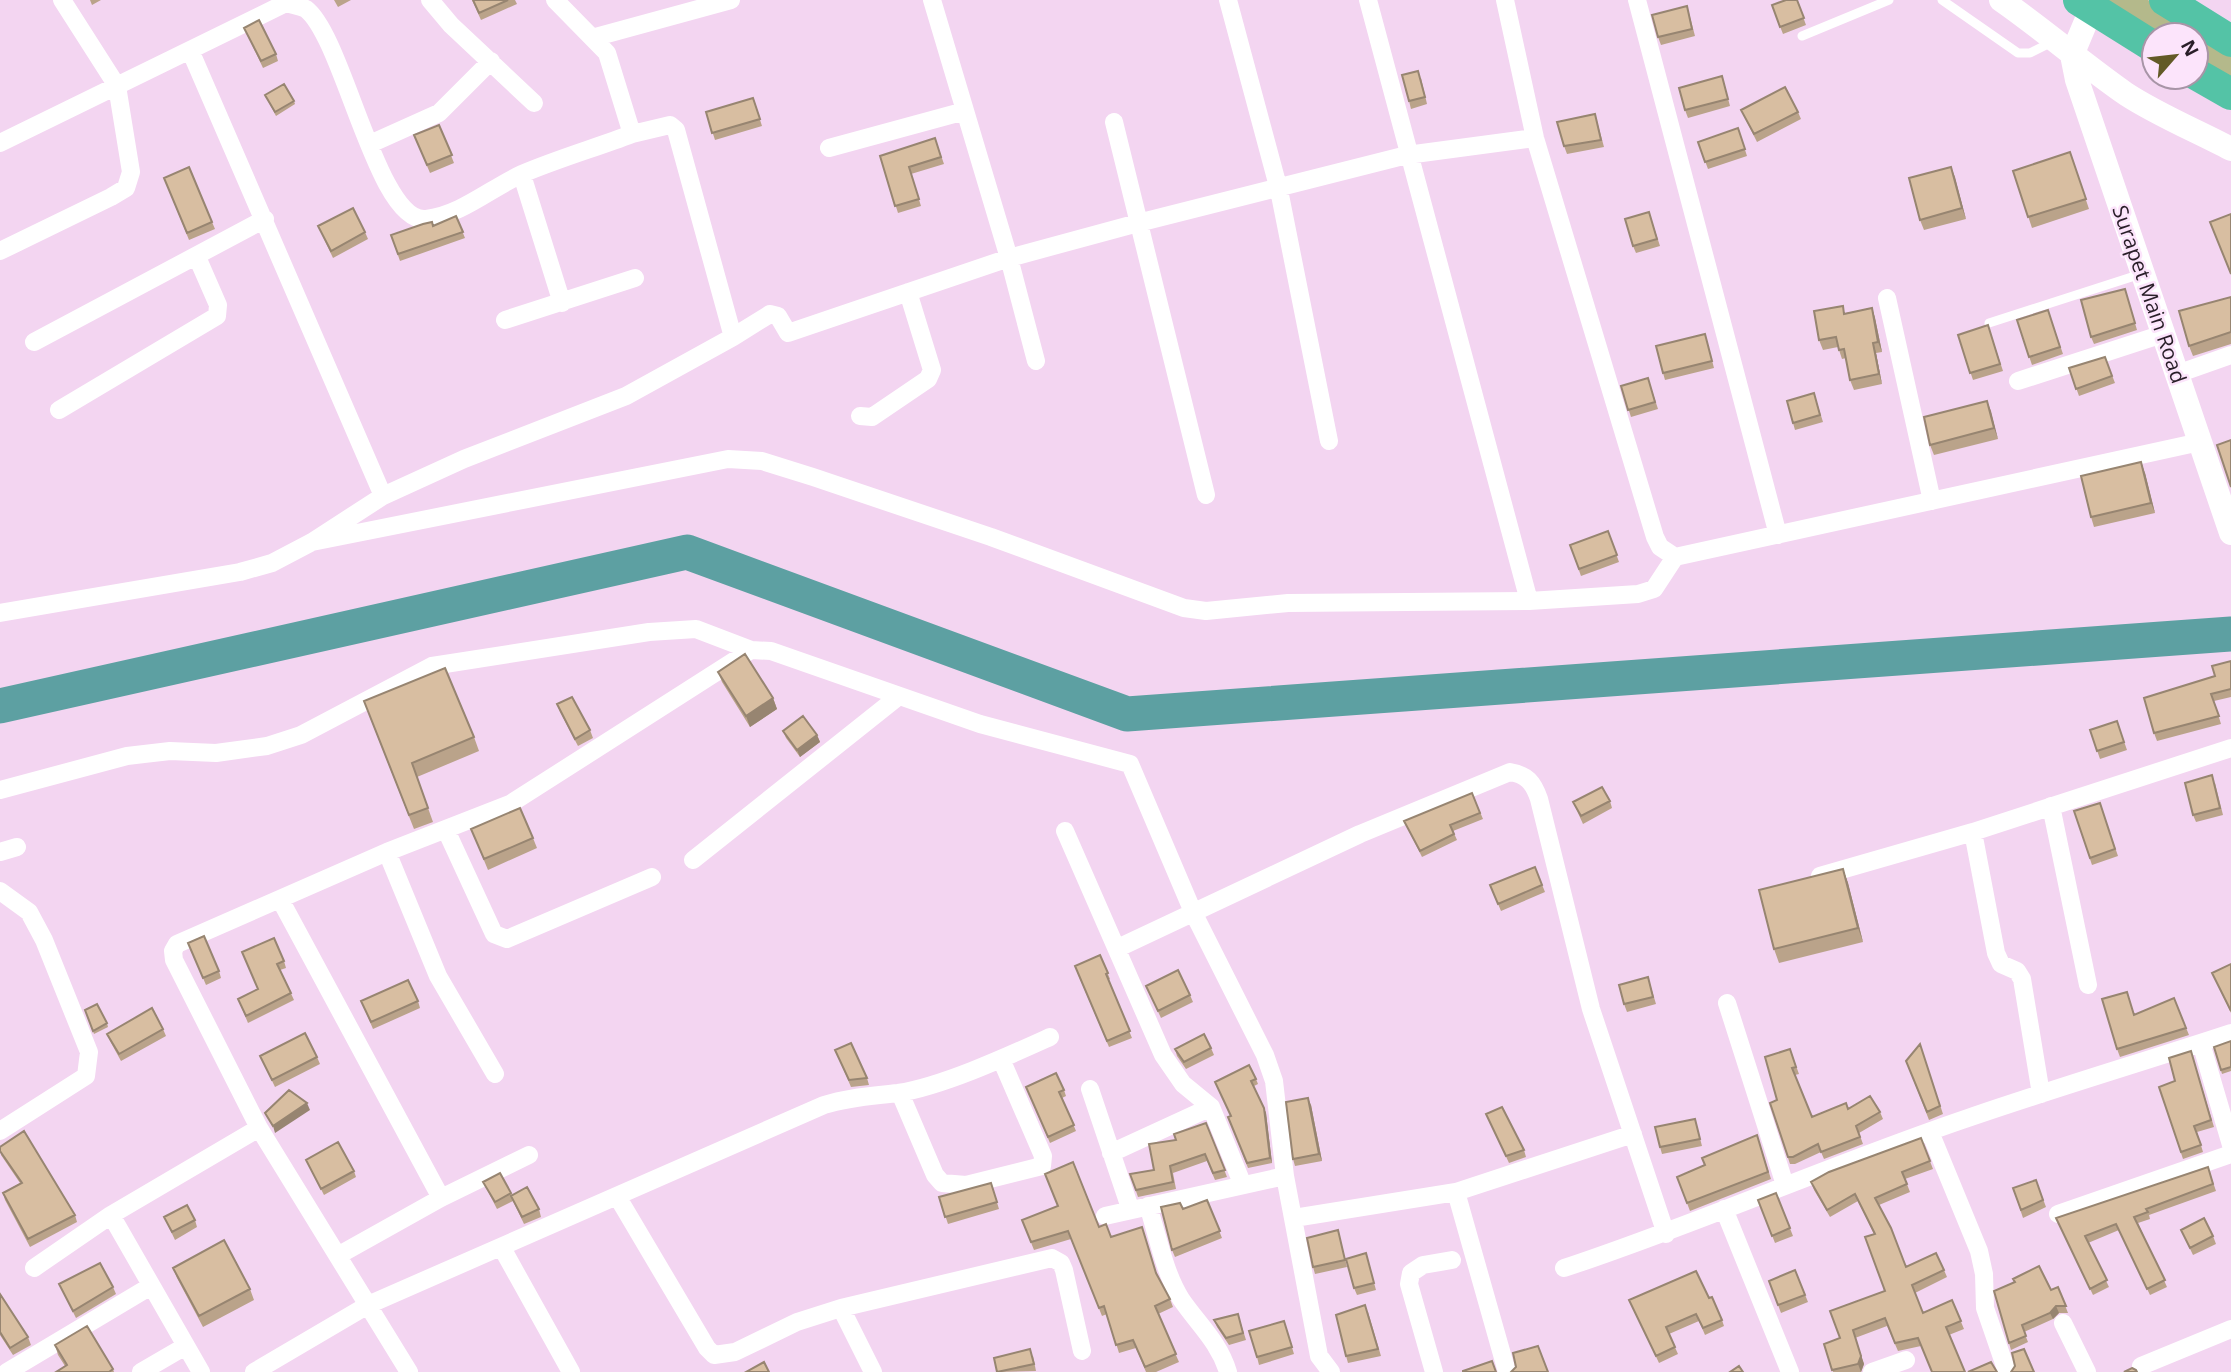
<svg xmlns="http://www.w3.org/2000/svg" width="2231" height="1372" viewBox="0 0 2231 1372" font-family="'Open Sans',sans-serif">
<style>
.green{fill:#b4b98b}
.lines{fill:none;stroke-linecap:round;stroke-linejoin:round}
.river{stroke:#5da0a2;stroke-width:35}
.lane{stroke:#fff;stroke-width:9}
.street{stroke:#fff;stroke-width:18}
.secondary{stroke:#fff;stroke-width:24}
.highway{stroke:#54c3a6;stroke-width:32}
.wall{fill:#baa38a}
.shaded-wall{fill:#978571}
.building{fill:#d8bea1;stroke:#978571;stroke-width:2}
.labels{text-anchor:middle;dominant-baseline:central;stroke-width:5;stroke-linejoin:round;paint-order:stroke}
.street-label{font-size:21px;fill:#291e28;stroke:#fce4fb}
</style>
<rect width="100%" height="100%" fill="#f3d5f1"/>
<path class="green" d="M2094 0H2148L2231 57V85L2196 64V35H2154Z"/>
<g class="lines">
<path class="river" d="M0 706 687 552 1127 714 2231 634"/>
<path class="lane" d="M1942 0 2018 53H2030L2054 41
M1802 36 1889 0
M1989 323 2141 274"/>
<path class="street" d="M430 0 451 25 534 103
M555 0 607 53 632 134 670 125 676 130 733 337 770 314 778 316 788 333 1009 258 1138 223 1407 155 1535 138
M932 0 1009 258 1036 361
M1228 0 1279 190 1329 441
M1368 0 1529 601
M1505 0 1535 138 1655 537 1660 547 1675 557 2200 442
M1637 0 1778 535
M592 38 731 0
M190 50 383 496
M1114 122 1206 495
M0 143 286 3C292 5 301 6 306 9 344 38 377 224 426 219 461 215 491 188 522 174 557 159 595 148 632 134
M370 144 439 113 491 61
M829 148 965 111
M522 175 562 303
M0 251 111 197 126 188 131 172 117 86 62 0
M1887 298 1932 501
M505 320 635 278
M34 342 265 219
M2177 374 2231 355
M2018 381 2163 334
M59 410 217 316 218 305 197 257
M860 416 872 417 928 379 932 370 908 292
M312 542 728 459 762 461 813 477 991 537 1184 608 1206 611 1288 603 1529 601 1638 594 1654 589 1675 557
M0 613 240 572 272 563 312 542 383 496 464 459 626 396 733 337
M0 790 127 756 170 751 216 753 267 746 301 735 432 666 649 632 696 629 751 650
M2051 806 2088 985
M446 830 494 934 507 939 652 877
M1065 831 1163 1055 1183 1084 1211 1107 1242 1183
M1973 832 1996 953 2001 964 2017 971 2022 979 2041 1094
M0 852 17 847
M387 852 438 976 495 1074
M693 860 899 696
M1820 876 1973 832 2231 748
M0 891 29 912 44 940 89 1052 86 1076 0 1131
M281 901 441 1198
M1118 948 1360 834 1510 772C1527 775 1533 782 1539 799L1591 1009 1666 1234
M1727 1003 1785 1185
M2201 1043 2231 1145
M1090 1089 1130 1208
M900 1093 935 1175 942 1183 966 1185 1042 1166 1043 1156 1001 1059
M259 1128 174 960 173 951 177 944 387 852 510 804 751 650 771 651 980 724 1130 764 1193 912 1265 1055 1274 1081 1285 1176 1319 1356 1331 1372
M1930 1132 1979 1251 1984 1274 1985 1308 2007 1372
M1111 1153 1211 1107
M1456 1192 1507 1372
M617 1196 707 1348 714 1355 735 1352 797 1322 841 1308 1052 1258 1061 1263 1064 1270 1082 1351
M1148 1206C1158 1236 1164 1272 1181 1299 1198 1324 1219 1342 1228 1372
M1724 1209 1790 1372
M2058 1214 2231 1154
M111 1215 201 1372
M1105 1216 1285 1176
M1294 1218 1456 1192 1633 1134
M502 1248 571 1372
M339 1255 441 1198 529 1155
M34 1268 111 1215 259 1128 409 1372
M1564 1268C1700 1223 1832 1164 1968 1118 2055 1088 2143 1062 2231 1033
M841 1308 873 1372
M2063 1323 2087 1372
M2141 1366 2231 1329
M7 1372 151 1286
M141 1372 184 1347
M254 1372 368 1305 824 1105C849 1097 873 1096 898 1093 943 1086 1008 1056 1050 1037
M1434 1372 1409 1284 1411 1273 1423 1265 1452 1260
M1872 1372 1906 1360"/>
<path class="secondary" d="M2001 0C2044 30 2083 64 2126 94 2158 115 2197 131 2231 149
M2072 55 2077 80 2231 533
M2072 55 2095 0"/>
<path class="highway" d="M2079 0 2154 47
M2165 0 2231 41
M2196 74 2231 94"/>
</g>
<path class="wall" d="M90 0H101L92 5Z
M334 0H351L338 7Z
M472 0H515L517 4 481 20Z
M1797 0 1806 25 1783 34 1772 6Z
M1689 13 1695 36 1661 45 1658 37Z
M244 28 276 54 278 61 263 68Z
M1722 76 1730 106 1688 118 1685 110Z
M1421 78 1427 104 1411 109 1409 101Z
M265 95 294 101 295 104 276 116Z
M753 98 762 126 715 140 706 112Z
M1741 110 1798 112 1801 119 1757 142Z
M1597 121 1604 147 1567 154 1564 146Z
M439 125 454 163 430 173 414 135Z
M1738 128 1747 156 1708 169 1698 142Z
M935 138 944 164 911 174 921 206 898 213 880 156Z
M2070 152 2089 209 2032 228 2013 171Z
M1951 167 1966 219 1924 230 1920 220Z
M164 178 212 222 215 229 189 240Z
M1649 212 1660 246 1636 253 1633 246Z
M456 216 465 238 400 261 391 235 433 226Z
M318 226 365 232 368 239 333 258Z
M2125 289 2137 330 2094 344 2091 337Z
M2231 297V344L2193 356 2189 346Z
M1872 308 1875 318 1882 352 1876 353 1882 384 1854 390 1850 380 1846 358 1842 359 1838 347 1823 350 1819 340 1846 313Z
M2048 310 2063 354 2032 365 2017 320Z
M1988 325 2003 371 1973 380 1958 335Z
M1707 341 1714 368 1665 380 1663 373Z
M2105 357 2115 383 2079 396 2069 368Z
M1648 378 1658 409 1631 417 1621 386Z
M1814 393 1823 422 1795 430 1793 423Z
M1987 401 1998 439 1934 455 1930 445Z
M2145 473 2155 513 2094 527 2091 517Z
M1608 531 1619 562 1581 576 1570 545Z
M2231 661V697L2214 701 2221 724 2157 741 2154 733Z
M718 672 773 698 777 709 750 727 722 682Z
M557 704 590 730 593 738 578 746 560 712Z
M369 715 474 737 479 751 417 777 433 822 414 829Z
M2117 721 2127 750 2100 759 2090 730Z
M783 731 817 735 820 742 800 757 786 738Z
M2215 783 2223 815 2196 822 2193 815Z
M1472 793 1483 819 1453 831 1457 840 1422 857 1404 821Z
M1610 801 1612 808 1583 824 1573 802Z
M2100 803 2118 856 2092 865 2074 811Z
M471 829 533 838 537 848 488 870Z
M1535 867 1545 892 1501 911 1490 885Z
M1843 869 1848 883 1863 942 1779 963 1774 949Z
M191 950 219 971 221 978 206 985Z
M1100 955 1110 979 1108 980 1132 1038 1109 1047 1077 972Z
M245 959 284 961 286 968 280 970 294 1000 248 1023 238 999 258 989Z
M2231 964V1013L2212 973Z
M1648 977 1656 1004 1627 1012 1624 1004Z
M1146 986 1190 995 1193 1002 1161 1018Z
M2174 998 2189 1035 2120 1057 2117 1049 2135 1015Z
M361 1001H418L420 1008 373 1029Z
M85 1010 107 1023 108 1027 94 1034Z
M163 1029 166 1036 121 1061 110 1041 107 1034Z
M2231 1041V1071L2222 1074 2214 1047Z
M1920 1044 1943 1114 1929 1120 1906 1061Z
M1211 1048 1214 1055 1186 1069 1177 1056 1175 1049Z
M1790 1049 1799 1074 1795 1075 1812 1117 1848 1109 1880 1112 1883 1119 1859 1133 1863 1144 1824 1159 1821 1152 1795 1164H1790L1770 1103 1777 1100Z
M835 1050 867 1078 869 1085 851 1087Z
M2191 1051 2214 1127 2197 1132 2203 1152 2183 1159 2159 1087 2175 1081Z
M260 1056 317 1057 320 1064 275 1087Z
M1256 1079 1258 1084 1254 1086 1266 1113 1272 1163 1248 1168 1228 1117 1231 1116 1215 1082Z
M1026 1087 1064 1090 1066 1096 1062 1098 1076 1131 1050 1143Z
M1311 1105 1322 1161 1295 1166 1293 1159Z
M1486 1114 1524 1150 1526 1157 1509 1163Z
M1695 1119 1702 1146 1662 1154 1660 1147Z
M1206 1123 1227 1177 1215 1180 1207 1161 1173 1173 1176 1189 1138 1197 1130 1174 1154 1170 1176 1140Z
M1757 1135 1771 1179 1690 1211 1677 1177 1705 1165Z
M1921 1138 1933 1169 1905 1179 1910 1192 1879 1205 1906 1267 1944 1270 1947 1277 1915 1293 1923 1313 1952 1300 1964 1329 1921 1346 1898 1351 1887 1326 1855 1338 1864 1364 1861 1372H1833L1824 1344 1840 1338 1884 1291 1874 1234 1858 1201 1830 1217 1814 1190 1811 1182Z
M0 1147 75 1215 77 1222 30 1247 5 1200 3 1193 20 1183 1 1155Z
M306 1160 354 1171 356 1177 324 1195Z
M2208 1167 2216 1191 2149 1215 2150 1219 2138 1223 2167 1287 2150 1295 2119 1230 2088 1243 2109 1287 2093 1295 2056 1218Z
M500 1173 512 1195 539 1209 541 1217 524 1224 513 1201 497 1209 483 1182Z
M2036 1180 2046 1207 2023 1218 2013 1188Z
M991 1183 999 1209 948 1224 939 1197Z
M1776 1193 1793 1236 1775 1243 1758 1200Z
M1207 1200 1222 1238 1175 1257 1172 1250 1183 1209Z
M164 1217 195 1220 197 1227 175 1240Z
M1022 1220 1099 1227 1157 1275 1170 1299 1173 1307 1158 1314 1179 1362 1156 1372H1146L1136 1348 1119 1353 1107 1314 1102 1316 1071 1239 1034 1250Z
M2181 1230 2213 1236 2216 1244 2193 1255Z
M1340 1238 1347 1267 1315 1274 1313 1267Z
M1368 1261 1376 1290 1357 1295 1354 1288Z
M173 1268 250 1289 254 1300 203 1327 177 1278Z
M1795 1270 1808 1302 1781 1313 1769 1281Z
M59 1284 113 1287 116 1294 76 1318Z
M2058 1287 2068 1313H2059L2053 1319 2024 1332 2028 1342 2011 1350 1994 1291 2051 1290Z
M0 1294 28 1337 31 1345 13 1355 0 1335Z
M1709 1298 1722 1320 1724 1326 1705 1335 1699 1321 1669 1334 1678 1354 1659 1363 1629 1300Z
M1368 1312 1381 1356 1348 1363 1346 1356Z
M1238 1314 1246 1340 1229 1345 1217 1327 1214 1320Z
M1284 1321 1294 1354 1259 1365 1257 1357Z
M55 1345 113 1369 114 1372H56L65 1366 58 1355Z
M1033 1356 1036 1371 997 1372Z"/>
<path class="shaded-wall" d="M1951 167 1955 177 1966 219 1962 208Z
M1872 308 1875 318 1882 352 1878 342Z
M1873 343 1876 353 1882 384 1879 374Z
M1987 401 1991 411 1998 439 1994 428Z
M2141 462 2145 473 2155 513 2151 503Z
M773 698 777 709 750 727 746 716Z
M817 735 820 742 800 757 797 750Z
M1843 869 1848 883 1863 942 1858 928Z
M1308 1098 1311 1105 1322 1161 1319 1154Z
M307 1103 310 1110 275 1133 273 1126Z
M1264 1108 1266 1113 1272 1163 1270 1158Z
M2056 1306 2059 1313 2053 1319 2050 1313Z
M1853 1330 1864 1364 1861 1372 1858 1364Z"/>
<path class="building" d="M473 0H508L479 13Z
M1786 0H1797L1804 18 1780 27 1772 5Z
M1687 6 1692 29 1658 37 1652 15Z
M259 20 276 54 261 61 244 28Z
M1418 71 1425 97 1409 101 1402 75Z
M1722 76 1728 99 1685 110 1679 88Z
M284 84 294 101 275 112 265 95Z
M1785 87 1798 112 1754 134 1741 110Z
M753 98 760 119 712 133 706 112Z
M1595 114 1601 140 1564 146 1557 122Z
M439 125 452 155 427 165 414 135Z
M1738 128 1745 149 1705 162 1698 142Z
M935 138 941 157 909 167 919 199 895 206 880 156Z
M2070 152 2086 199 2028 217 2013 171Z
M189 167 212 222 187 233 164 178Z
M1951 167 1962 208 1920 220 1909 178Z
M353 208 365 232 331 251 318 226Z
M1649 212 1657 239 1633 246 1625 219Z
M2231 214V274L2210 222Z
M456 216 463 232 398 254 391 235 423 224 432 222 433 226Z
M2125 289 2135 323 2091 337 2081 300Z
M2231 297V332L2189 346 2179 311Z
M1843 306 1844 314 1872 308 1878 342 1873 343 1879 374 1850 380 1844 349 1839 350 1836 337 1819 340 1814 311Z
M2048 310 2060 347 2029 357 2017 320Z
M1988 325 2000 364 1970 373 1958 335Z
M1705 334 1712 361 1663 373 1656 346Z
M2105 357 2112 376 2076 389 2069 368Z
M1648 378 1655 402 1628 410 1621 386Z
M1814 393 1820 415 1793 423 1787 401Z
M1987 401 1994 428 1930 445 1924 417Z
M2231 440V487L2217 445Z
M2141 462 2151 503 2091 517 2081 476Z
M1608 531 1617 555 1579 569 1570 545Z
M745 654 773 698 746 716 718 672Z
M2231 661V689L2211 694 2219 716 2154 733 2144 698 2215 676 2212 666Z
M445 668 474 737 412 763 428 808 409 815 364 701Z
M572 697 590 730 575 739 557 704Z
M803 716 817 735 797 750 783 731Z
M2117 721 2124 742 2097 751 2090 730Z
M2212 775 2220 808 2193 815 2185 783Z
M1602 787 1610 801 1581 816 1573 802Z
M1472 793 1480 813 1450 825 1454 834 1420 851 1404 821Z
M2100 803 2115 849 2090 858 2074 811Z
M520 808 533 838 484 859 471 829Z
M1535 867 1542 885 1498 904 1490 885Z
M1843 869 1858 928 1774 949 1759 890Z
M204 936 219 971 203 978 188 943Z
M274 938 284 961 277 964 291 993 246 1016 238 999 258 989 242 952Z
M1100 955 1108 973 1106 974 1130 1031 1107 1041 1075 966Z
M2231 964V1011L2212 973Z
M1178 970 1190 995 1158 1011 1146 986Z
M1648 977 1653 997 1624 1004 1619 985Z
M408 980 418 1001 371 1022 361 1001Z
M2127 992 2134 1015 2174 998 2186 1028 2117 1049 2102 999Z
M97 1004 107 1023 93 1031 85 1010Z
M152 1008 163 1029 119 1054 107 1034Z
M305 1033 317 1057 272 1080 260 1056Z
M1204 1034 1211 1048 1184 1062 1175 1049Z
M2231 1041V1067L2221 1070 2214 1047Z
M851 1043 867 1078 849 1080 835 1050Z
M1920 1044 1940 1106 1927 1112 1906 1061Z
M1790 1049 1796 1067 1792 1068 1812 1117 1846 1103 1848 1109 1870 1096 1880 1112 1856 1126 1860 1137 1821 1152 1818 1144 1793 1157H1788L1770 1103 1777 1100 1765 1057Z
M2191 1051 2211 1120 2194 1126 2201 1145 2181 1152 2159 1087 2175 1081 2169 1058Z
M1249 1065 1256 1079 1251 1081 1264 1108 1270 1158 1247 1163 1228 1117 1231 1116 1215 1082Z
M1056 1073 1064 1090 1059 1092 1074 1125 1048 1137 1026 1087Z
M289 1090 307 1103 273 1126 265 1113Z
M1308 1098 1319 1154 1293 1159 1286 1102Z
M1502 1107 1524 1150 1506 1156 1486 1114Z
M1695 1119 1700 1139 1660 1147 1655 1127Z
M1206 1123 1225 1170 1213 1173 1205 1154 1170 1166 1173 1182 1136 1190 1130 1174 1154 1170 1149 1144 1176 1140 1174 1134Z
M24 1131 75 1215 28 1239 3 1193 22 1183 0 1151V1147Z
M1757 1135 1768 1172 1687 1203 1677 1177 1705 1165 1702 1158Z
M1921 1138 1930 1161 1902 1172 1907 1184 1875 1198 1891 1228 1906 1267 1936 1253 1944 1270 1912 1285 1923 1313 1952 1300 1961 1321 1946 1327 1965 1372H1932L1918 1338 1895 1343 1885 1318 1853 1330 1861 1356 1858 1364 1832 1370 1824 1344 1840 1338 1830 1311 1885 1291 1865 1237 1875 1234 1855 1194 1827 1210 1811 1182 1829 1172Z
M338 1142 354 1171 321 1189 306 1160Z
M1073 1162 1099 1227 1106 1224 1111 1237 1142 1227 1156 1273 1170 1299 1155 1306 1176 1354 1145 1367 1133 1340 1116 1345 1104 1306 1099 1308 1068 1231 1031 1242 1022 1220 1058 1206 1045 1174Z
M2208 1167 2213 1184 2146 1209 2148 1212 2134 1217 2165 1280 2147 1289 2116 1224 2085 1236 2107 1280 2090 1289 2056 1218Z
M500 1173 511 1193 495 1202 483 1182Z
M2036 1180 2043 1200 2021 1210 2013 1188Z
M991 1183 997 1202 945 1217 939 1197Z
M527 1187 539 1209 522 1217 511 1196Z
M1776 1193 1790 1228 1772 1236 1758 1200Z
M1207 1200 1220 1231 1172 1250 1161 1207 1180 1203 1183 1209Z
M187 1205 195 1220 172 1232 164 1217Z
M2204 1218 2213 1236 2190 1248 2181 1230Z
M1338 1230 1345 1260 1313 1267 1307 1238Z
M224 1240 250 1289 199 1316 173 1268Z
M1366 1253 1374 1283 1354 1288 1346 1259Z
M100 1263 113 1287 73 1311 59 1284Z
M2039 1266 2051 1290 2058 1287 2066 1306H2056L2050 1313 2022 1325 2026 1336 2009 1343 1994 1291 2015 1282 2013 1279Z
M1795 1270 1805 1295 1778 1305 1769 1281Z
M1696 1271 1709 1298 1712 1297 1722 1320 1703 1328 1696 1314 1666 1327 1675 1347 1656 1356 1629 1300Z
M0 1294 28 1337 10 1348 0 1332Z
M1365 1305 1378 1349 1346 1356 1336 1315Z
M1238 1314 1243 1333 1226 1338 1214 1320Z
M1284 1321 1292 1347 1257 1357 1249 1331Z
M87 1326 113 1369 109 1372H56L67 1365 55 1345Z
M1538 1346 1548 1372H1511L1516 1367 1513 1353Z
M1030 1349 1034 1364 997 1372 994 1358Z
M2024 1349 2034 1372H2011L2015 1366 2012 1353Z
M1492 1361 1496 1372H1463V1371Z
M764 1362 769 1372H746Z
M1991 1362 1997 1372H1968Z
M1739 1366 1743 1372H1730Z
M2132 1368 2136 1370 2137 1372H2124Z"/>
<g class="labels">
<g class="street-label">
<text transform="translate(2150 294) rotate(71)">Surapet Main Road</text>
</g>
</g>
<g transform="translate(2175 56) rotate(62)"><circle r="33" fill="#fce4fb" stroke="#a895a7" stroke-width="2"/>
<path d="M0-5L12 26L0 18L-12 26Z" fill="#635a27"/>
<text y="-10" font-size="19" font-weight="bold" text-anchor="middle" fill="#291e28">N</text>
</g>
</svg>
